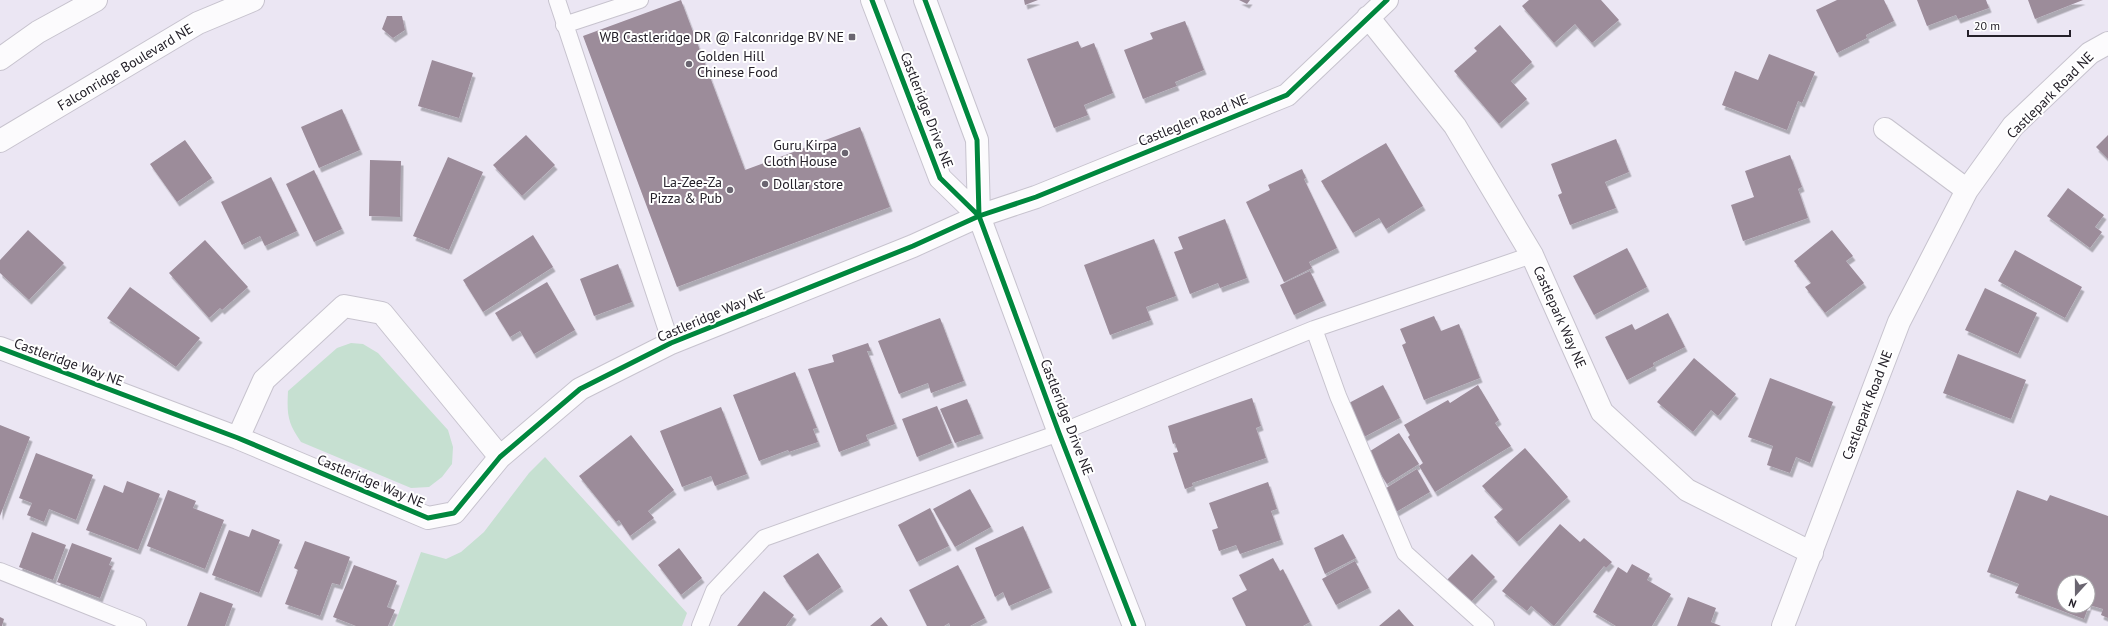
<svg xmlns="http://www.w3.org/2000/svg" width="2108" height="626" viewBox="0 0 2108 626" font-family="'PT Sans',sans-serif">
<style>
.green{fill:#c6e0d1}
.building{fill:#9c8c9a;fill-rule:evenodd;filter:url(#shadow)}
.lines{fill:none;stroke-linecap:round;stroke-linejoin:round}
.service-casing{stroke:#c7c3ce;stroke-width:18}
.minor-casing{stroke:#c7c3ce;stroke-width:24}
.tertiary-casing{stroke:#c7c3ce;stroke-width:24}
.secondary-casing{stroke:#c7c3ce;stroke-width:24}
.service{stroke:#fcfbfd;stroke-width:16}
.minor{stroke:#fcfbfd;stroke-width:22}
.tertiary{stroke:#fcfbfd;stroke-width:22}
.secondary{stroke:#fcfbfd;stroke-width:22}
.cycleway-casing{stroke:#fff;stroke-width:8}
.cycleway{stroke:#00873e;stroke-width:5}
.poi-dot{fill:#6a6570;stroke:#fff;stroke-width:1.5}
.labels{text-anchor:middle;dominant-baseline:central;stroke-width:4;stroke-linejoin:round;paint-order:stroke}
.poi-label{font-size:14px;fill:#242029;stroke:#fff;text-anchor:end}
.street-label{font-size:14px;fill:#242029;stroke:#fff}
</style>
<defs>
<filter id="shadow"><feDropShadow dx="2.5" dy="4.5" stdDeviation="0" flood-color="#0004"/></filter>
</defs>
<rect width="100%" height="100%" fill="#ebe6f3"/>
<path class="green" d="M351 343 363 344 378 353 448 430 453 447 452 464 442 477 429 487 411 488 301 442C287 422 287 414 288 391L337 348Z
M545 457 687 613 682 626H394L421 552 446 559 461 552 484 532 529 473Z"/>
<path class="building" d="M681 0 745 170 860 127 890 207 677 287 583 36Z
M1024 0H1038L1025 5Z
M1239 0H1250L1247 4Z
M1529 0H1601L1619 20 1592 43 1575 24 1554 43 1522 6Z
M1837 0H1884L1894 21 1866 35 1867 38 1837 53 1816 10Z
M1917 0H1986L1989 8 1958 19 1956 15 1927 26Z
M2028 0H2083L2035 19Z
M387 16H402L405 30 393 38 382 29Z
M1185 21 1204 70 1175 82 1177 86 1143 99 1124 50 1153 39 1150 33Z
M1500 25 1532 62 1511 81 1527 99 1499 124 1454 71 1477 51 1474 48Z
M1078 41 1081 48 1094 43 1113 93 1084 105 1088 115 1054 128 1027 59Z
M1769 54 1815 72 1802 103 1798 101 1787 130 1722 105 1735 71 1758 80Z
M432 60 473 73 459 118 418 106Z
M342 109 360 150 319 168 301 127Z
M526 135 555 165 522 196 493 165Z
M2108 135V159L2096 147Z
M1616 139 1629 172 1605 182 1616 208 1570 225 1558 195 1562 193 1551 164Z
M185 140 212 178 177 202 150 164Z
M1386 143 1423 206 1386 229 1379 218 1353 233 1321 181Z
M1790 155 1802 187 1798 189 1808 218 1743 241 1731 205 1754 197 1745 171Z
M448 157 483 172 449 250 413 236Z
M370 160 401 161 400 217 369 216Z
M1302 169 1306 178 1304 179 1337 248 1309 262 1312 268 1284 282 1246 202 1270 190 1268 185Z
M314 170 342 229 314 242 286 184Z
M271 177 297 231 265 246 260 236 242 245 221 202Z
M2068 188 2104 215 2095 227 2102 232 2090 248 2047 216Z
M1225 219 1247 278 1220 288 1218 283 1190 294 1174 252 1183 249 1178 237Z
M28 230 64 263 29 300 0 273V260Z
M1832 230 1853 256 1846 261 1864 283 1825 313 1805 287 1811 283 1794 261Z
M533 235 553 267 483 312 463 280Z
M1154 239 1176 296 1146 307 1151 320 1110 335 1084 265Z
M205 240 248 287 222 310 220 308 209 318 169 273Z
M1627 248 1647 287 1594 315 1573 276Z
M2015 250 2082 287 2065 318 1998 281Z
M618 264 632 302 594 316 580 279Z
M1310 271 1324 301 1294 315 1280 285Z
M547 282 575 330 534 354 520 331 510 337 495 313Z
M130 287 200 338 176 367 107 318Z
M1985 288 2037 313 2018 354 1965 330Z
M1668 313 1685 347 1653 363 1654 366 1627 380 1605 337 1632 324 1635 330Z
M1434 316 1441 331 1459 324 1480 378 1424 400 1402 345 1406 343 1400 329Z
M940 318 964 381 931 393 928 383 899 394 878 341Z
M868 343 871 351H867L895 424 866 435 868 441 839 452 808 369 834 362 832 355Z
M1958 354 2026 380 2011 419 1943 393Z
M1694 358 1736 394 1718 416 1711 410 1693 432 1657 402Z
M795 372 817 428 813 429 818 442 789 452 788 450 759 461 733 395Z
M1770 378 1833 402 1810 463 1796 457 1790 473 1767 465 1773 446 1748 437Z
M1383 385 1400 418 1364 437 1347 404Z
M1478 385 1499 420 1495 423 1511 446 1435 492 1419 466 1423 463 1408 437 1410 435 1404 425 1448 400 1450 403Z
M1252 398 1261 426 1256 428 1266 458 1192 483 1193 486 1185 489 1173 453 1178 452 1175 443 1173 444 1168 426Z
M967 399 981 434 955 443 940 409Z
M937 406 952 443 917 457 902 419Z
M721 407 747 474 715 486 711 476 682 487 660 431Z
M0 425 30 437 0 516Z
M1399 433 1419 464 1387 484 1367 453Z
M631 435 674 490 648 511 654 518 630 536 619 520 616 522 579 476Z
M1525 448 1568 497 1517 542 1494 517 1503 509 1482 486Z
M36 453 93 475 76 520 49 509 44 522 27 515 32 503 19 498Z
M1417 469 1430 492 1396 512 1383 490Z
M127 481 160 494 138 550 86 530 104 485 123 493Z
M1268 482 1277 509 1271 511 1281 540 1240 554 1236 545 1219 551 1212 530 1218 528 1209 503Z
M970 489 991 527 955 547 933 509Z
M168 490 196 501 193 508 224 520 205 569 147 546Z
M2017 490 2047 501 2050 495 2108 516V618L2101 615 2103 609 2089 605 2084 619 2015 593 2019 584 1987 572ZM2064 582H2088V606H2064Z
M930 508 949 546 917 562 898 525Z
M1560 524 1580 542 1584 538 1612 562 1606 568 1604 566 1554 626 1531 606 1527 611 1502 591Z
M1023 526 1050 588 1009 606 1003 592 995 597 975 548Z
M252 529 280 540 259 593 212 575 229 530 249 537Z
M32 532 66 545 53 580 19 567Z
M1343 534 1356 558 1325 574 1314 548Z
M305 541 350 557 340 585 332 583 320 616 285 604 298 570 294 568Z
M72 543 112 558 109 565 112 566 100 598 57 582Z
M679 548 702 578 681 595 658 565Z
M818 553 841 587 807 611 783 576Z
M1472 554 1495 577 1469 604 1445 582Z
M1273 558 1280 571 1283 569 1310 622 1303 626H1246L1232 598 1247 590 1239 575Z
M1355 561 1369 588 1336 605 1322 579Z
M1632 564 1650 574 1647 580 1671 594 1652 626H1616L1593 612 1618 567 1627 573Z
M354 565 397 581 387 607 395 610 388 626H356L333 617Z
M958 565 985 618 970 626H950L949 623 944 626H927L909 590Z
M764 591 794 615 786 626H737Z
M200 592 233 604 225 626H187Z
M1688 597 1716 608 1711 622 1721 626H1677Z
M1399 609 1414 626H1379Z
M0 617 4 619 2 626H0Z
M881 617 888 626H870Z"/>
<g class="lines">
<defs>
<path id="service" d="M557 0 671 343
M564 25 640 0
M1314 329 1532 255
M0 571 138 626
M700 626 714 591 764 538 1059 433 1314 329 1338 396 1405 553 1486 626"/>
<path id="minor" d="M1368 17 1455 126 1532 255 1602 412 1687 490 1812 553
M1885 129 1967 190
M0 348 238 438 428 518 454 513 500 457 580 389 671 343 913 246 979 216 1036 197 1287 95 1387 0
M238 438 264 380 344 306 382 313 500 457
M1783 626 1899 322 1967 190 2013 126 2090 53 2108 43"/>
<path id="tertiary" d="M872 0 940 178 979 216
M925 0 977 140 979 216 1059 433 1134 626"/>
<path id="secondary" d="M0 59 38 32 96 0
M0 141 198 23 253 0"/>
</defs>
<use href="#service" class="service-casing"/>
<use href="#minor" class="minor-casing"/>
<use href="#tertiary" class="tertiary-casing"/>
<use href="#secondary" class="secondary-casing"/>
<use href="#service" class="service"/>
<use href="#minor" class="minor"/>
<use href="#tertiary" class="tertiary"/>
<use href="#secondary" class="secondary"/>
<defs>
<path id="cycleway" d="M872 0 940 178 979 216
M925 0 977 140 979 216 1059 433 1134 626
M0 348 238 438 428 518 454 513 500 457 580 389 671 343 913 246 979 216 1036 197 1287 95 1387 0"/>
</defs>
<use href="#cycleway" class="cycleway-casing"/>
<use href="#cycleway" class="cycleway"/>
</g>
<g class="poi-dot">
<rect x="848" y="33" width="8" height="8" rx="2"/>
<circle cx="689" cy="64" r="4"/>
<circle cx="845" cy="153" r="4"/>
<circle cx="765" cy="184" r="4"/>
<circle cx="730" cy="190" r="4"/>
</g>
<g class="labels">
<g class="poi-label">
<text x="844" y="37">WB Castleridge DR @ Falconridge BV NE</text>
<text x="697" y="56" text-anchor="start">Golden Hill<tspan x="697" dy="16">Chinese Food</tspan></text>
<text x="837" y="145">Guru Kirpa<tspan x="837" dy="16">Cloth House</tspan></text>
<text x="722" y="182">La-Zee-Za<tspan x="722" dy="16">Pizza &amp; Pub</tspan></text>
<text x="773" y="184" text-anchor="start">Dollar store</text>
</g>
<g class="street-label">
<text transform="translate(125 67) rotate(-31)">Falconridge Boulevard NE</text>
<text transform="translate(2050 95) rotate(-45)">Castlepark Road NE</text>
<text transform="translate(927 110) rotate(69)">Castleridge Drive NE</text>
<text transform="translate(1193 120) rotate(-22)">Castleglen Road NE</text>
<text transform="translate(711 315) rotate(-23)">Castleridge Way NE</text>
<text transform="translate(1560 317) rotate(66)">Castlepark Way NE</text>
<text transform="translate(69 362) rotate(20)">Castleridge Way NE</text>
<text transform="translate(1867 405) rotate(-69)">Castlepark Road NE</text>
<text transform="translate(1067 417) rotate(69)">Castleridge Drive NE</text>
<text transform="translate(371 481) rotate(23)">Castleridge Way NE</text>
</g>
</g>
<g transform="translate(2076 594) rotate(201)"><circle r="19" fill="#ffffff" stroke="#a7a6a9"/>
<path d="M0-3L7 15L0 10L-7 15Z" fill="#6a6570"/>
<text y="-6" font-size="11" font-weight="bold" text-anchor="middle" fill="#242029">N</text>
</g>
<path d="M1968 30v6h102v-6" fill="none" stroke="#242029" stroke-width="2"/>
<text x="1974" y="30" font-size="12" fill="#242029" stroke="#ffffff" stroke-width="3" paint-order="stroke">20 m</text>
</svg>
